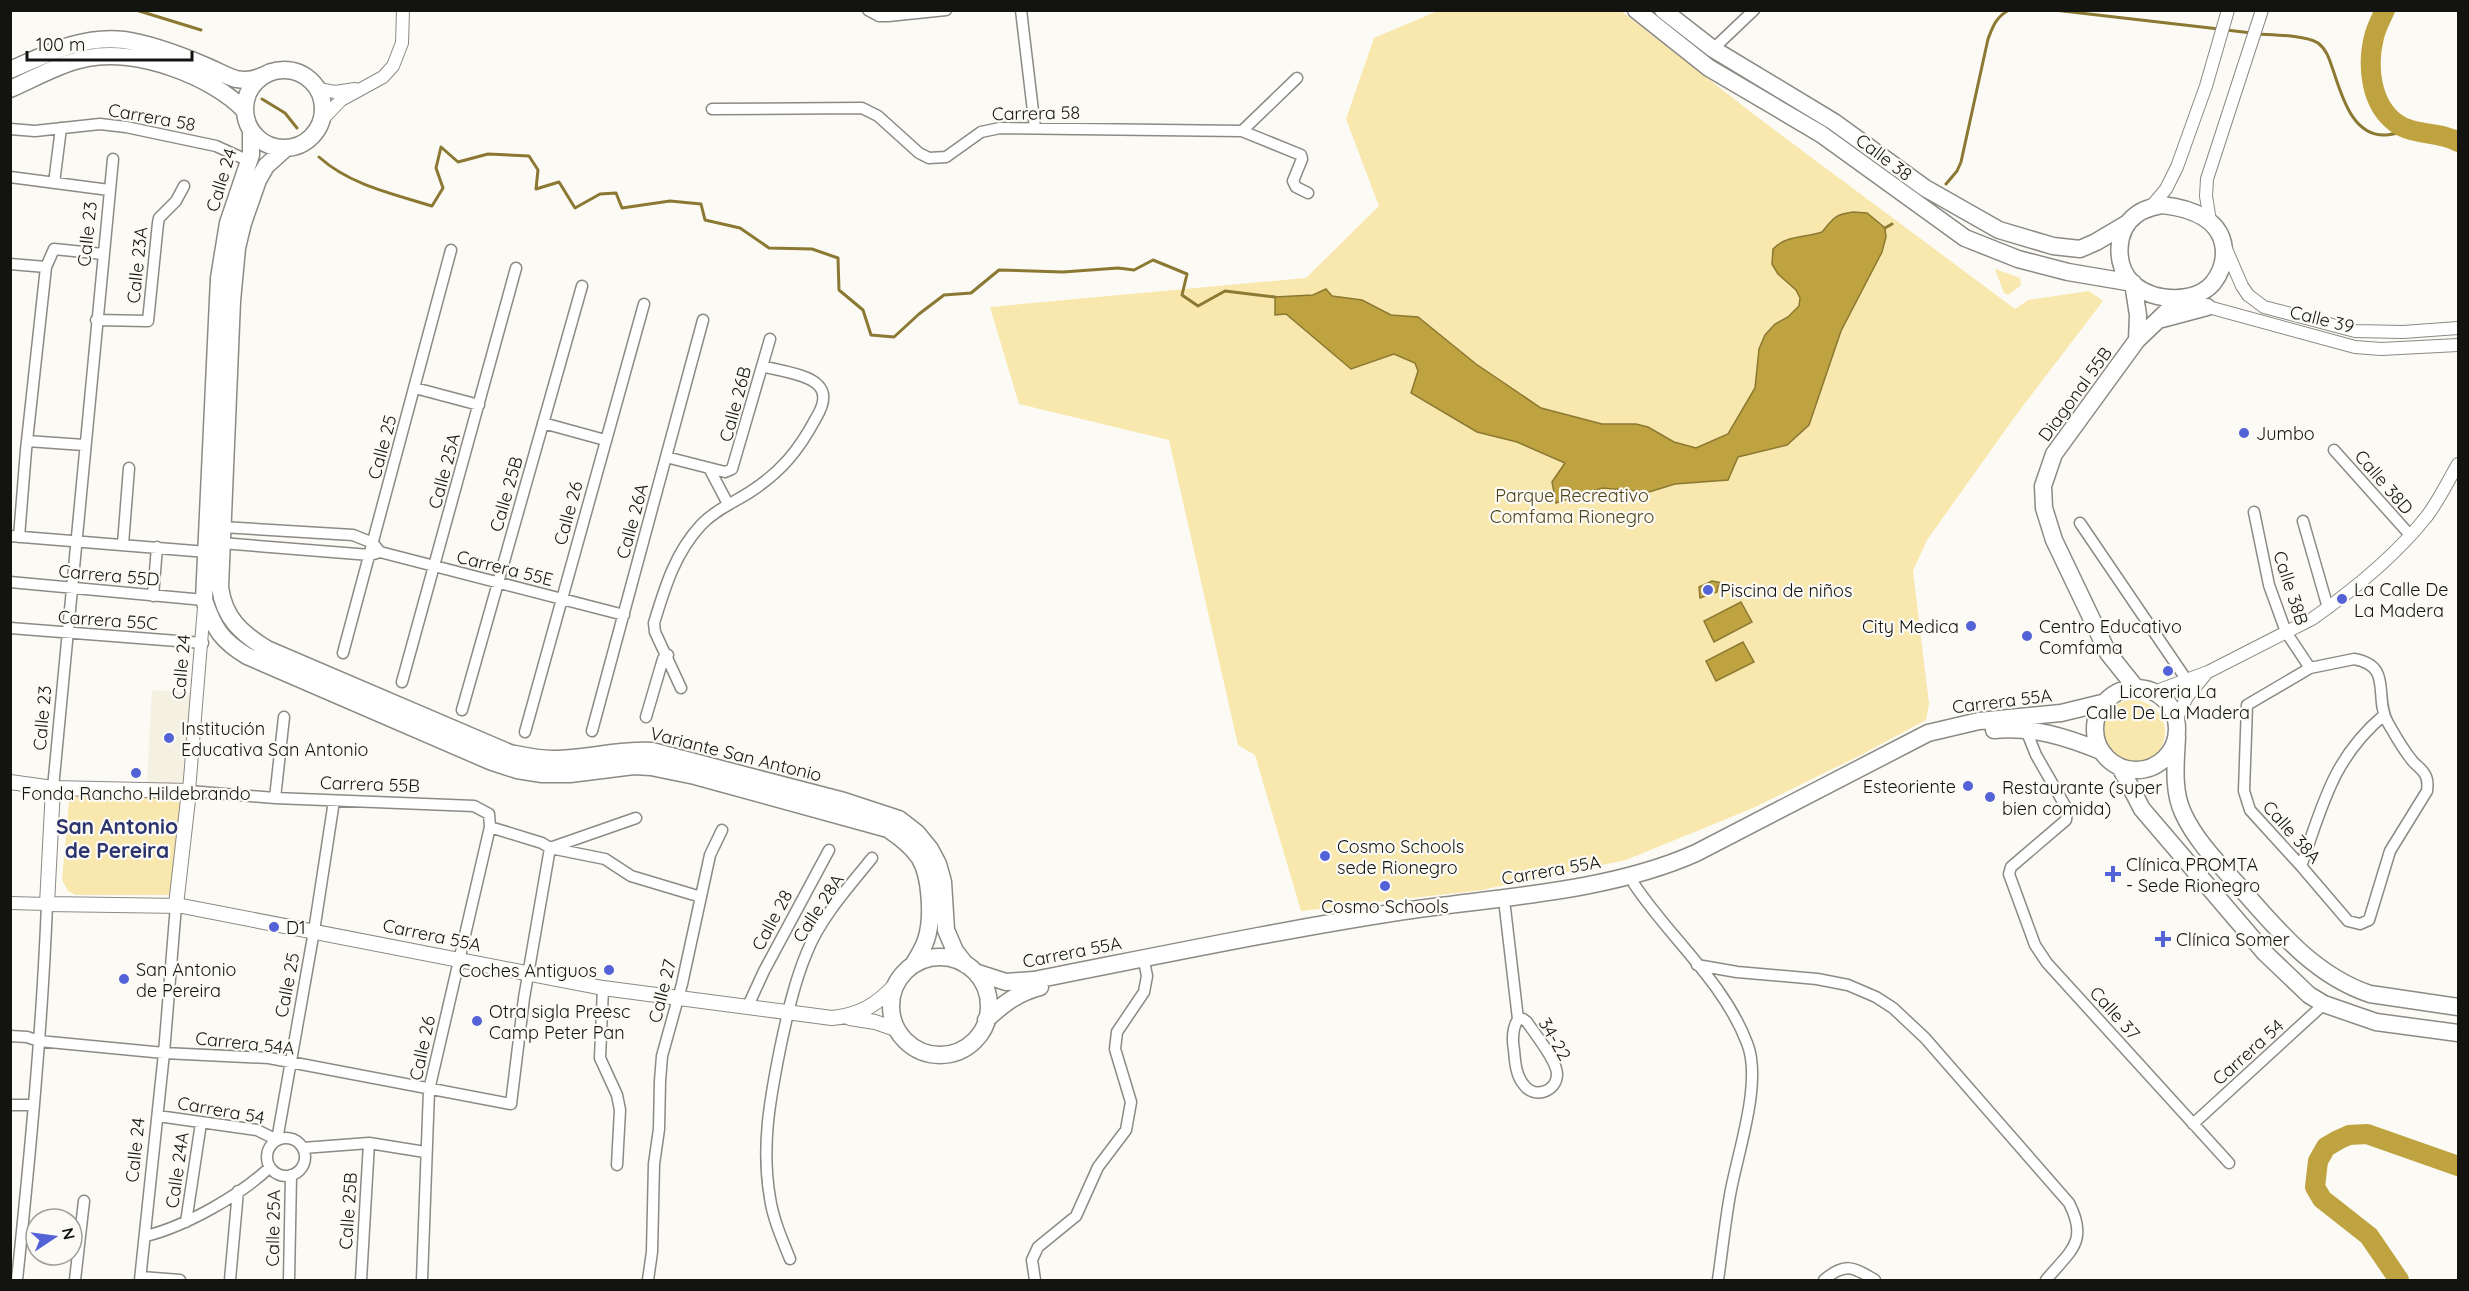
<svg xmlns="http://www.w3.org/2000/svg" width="2469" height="1291" viewBox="0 0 2469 1291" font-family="Quicksand,sans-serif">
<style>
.built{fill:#f4f0e2}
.green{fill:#f9e8ae}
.water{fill:#bea340;stroke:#8b7832;stroke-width:1.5}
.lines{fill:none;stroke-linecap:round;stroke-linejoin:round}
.stream{stroke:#8b7832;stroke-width:3}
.river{stroke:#bea340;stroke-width:20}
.minor-casing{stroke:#8c8a84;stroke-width:13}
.tertiary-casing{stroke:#8c8a84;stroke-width:14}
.secondary-casing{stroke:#8c8a84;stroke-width:16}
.primary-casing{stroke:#8c8a84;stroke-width:19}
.minor{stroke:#fff;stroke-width:10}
.tertiary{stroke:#fff;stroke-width:12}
.secondary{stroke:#fff;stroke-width:14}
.primary{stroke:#fff;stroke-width:16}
.poi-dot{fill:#5462d8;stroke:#fcfaf4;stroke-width:2}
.labels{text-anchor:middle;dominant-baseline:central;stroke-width:4.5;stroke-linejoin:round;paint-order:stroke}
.street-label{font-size:18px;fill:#131310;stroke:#fcfaf4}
.poi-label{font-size:18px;fill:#131310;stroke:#fcfaf4;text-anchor:start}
.park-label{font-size:18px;fill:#4d4219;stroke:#fcfaf4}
.quarter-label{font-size:21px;font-weight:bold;fill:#2b346d;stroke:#fcfaf4}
</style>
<rect width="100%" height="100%" fill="#fcfaf4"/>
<path class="built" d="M152 690 191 693 185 785 147 782Z"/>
<path class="green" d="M1440 10 1621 11 1756 116 2015 309 2028 300 2089 291 2103 301 2016 415 1927 540 1913 571 1929 704 1926 720 1859 756 1753 808 1626 860 1482 890 1301 911 1255 755 1238 745 1169 440 1019 404 990 307 1306 278 1379 206 1346 119 1374 38Z
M1995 269 2020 278 2021 285 2008 295 2004 293Z
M2101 732a32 32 0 1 1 64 0a32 32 0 1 1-64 0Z
M73 794 170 797 179 800 184 806 175 889 169 895H76L68 891 62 880 69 802Z"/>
<path class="water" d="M1853 212 1867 213 1885 228 1886 237 1882 252 1841 331 1809 425 1787 445 1738 457 1728 480 1675 484 1649 492 1602 488 1556 503 1552 482 1565 463 1517 442 1477 432 1411 393 1418 371 1415 363 1394 354 1351 369 1286 314 1275 315V297L1313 295 1326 289 1332 296 1362 300 1391 315 1418 317 1476 364 1541 408 1602 424H1636L1648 427 1674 442 1696 448 1728 434 1755 388 1759 349 1765 335 1775 324 1788 317 1799 306 1800 298 1796 290 1778 274 1772 264 1773 249C1786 235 1805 238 1822 232 1834 218 1833 215 1853 212Z
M1712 581 1722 583 1718 586 1717 592 1700 598 1699 587Z
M1741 602 1752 622 1714 642 1704 621Z
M1743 642 1754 662 1716 681 1706 661Z"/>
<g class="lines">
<path class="stream" d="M136 10 201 30
M2054 10 2219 29
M2226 30 2252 33
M2258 34C2274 35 2305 35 2318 43 2326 49 2329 58 2332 67 2341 92 2351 137 2386 135 2395 134 2405 131 2414 130
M262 99 285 113 297 128
M319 157C350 185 393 194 432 206L443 188 436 168 441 147 458 162 488 154 529 156 538 170 536 189 559 182 575 208 600 194 616 193 622 208 670 201 701 204 705 220 740 228 769 248 812 249 838 258 839 290 863 310 871 335 894 337 919 314 944 295 971 293 999 270 1063 272 1118 268 1134 270 1153 260 1187 274 1182 295 1198 306 1225 291 1275 297
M1946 184 1957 171 1961 162 1988 39C1993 26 1996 17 2009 10
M1885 228 1892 224"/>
<path class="river" d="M2385 10C2381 19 2376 28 2374 37 2367 65 2370 104 2396 123 2413 136 2440 131 2458 142
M2399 1280 2369 1236 2322 1199 2315 1187 2318 1161 2326 1147 2338 1140 2349 1135 2367 1134 2458 1166"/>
<defs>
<path id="minor" d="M868 10 879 16H888L946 10
M1021 10 1035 128
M1713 49 1754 10
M1297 78 1242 131 1301 155 1302 159 1293 181 1296 187 1308 193
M712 109 862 108 878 116 919 153 929 158 946 157 981 132 1000 128 1242 131
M10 129 35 131 100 124 126 127 216 146 249 161
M10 177 109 190
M54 183 61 128
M10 264 46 267
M96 320 148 321 158 223 159 218 176 201 184 186
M415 388 479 405
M543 423 605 440
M27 441 84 445
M2334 450 2410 535
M666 457 725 472 732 469 770 339
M709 468 728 504
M2254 512 2269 585 2286 632 2310 668
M2303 521 2328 608
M2080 523 2186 679
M222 527 353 535 373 543 380 552 624 615
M10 536 207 552
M19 537 26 450 46 267 54 249 103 254
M221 543 370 555 377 553
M123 544 129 468
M10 582 204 600
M153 596 157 547
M10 628 203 643
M343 653 451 250
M2354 659C2394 666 2373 697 2388 723 2395 735 2402 748 2411 759 2414 764 2421 768 2424 773 2428 778 2428 784 2427 791L2390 851 2369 920 2360 924 2348 921 2301 866 2250 810 2244 791 2247 705 2310 668Z
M402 682 516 268
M681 688 655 632 654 623C665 587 675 553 701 525 715 510 733 503 750 492 781 472 799 450 816 418 822 408 828 395 818 385 808 374 776 370 762 366
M462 710 582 286
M646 717 663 659 668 655
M2026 730 2036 755 2067 809 2066 820 2011 867 2009 874 2035 945 2047 963 2229 1163
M592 731 703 320
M525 732 644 304
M53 788 113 159
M189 791 275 798 474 806 489 814 490 827 429 1090 422 1280
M275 798 284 717
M490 827 542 843 550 848 605 859 631 876 701 897
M2301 866C2323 805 2332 759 2384 715
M1634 884C1669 937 1724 982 1747 1043 1763 1082 1737 1154 1730 1195 1725 1223 1722 1252 1718 1280
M1505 908 1518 1019C1512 1029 1512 1039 1514 1050 1515 1062 1516 1076 1524 1085 1534 1099 1557 1092 1557 1074 1557 1061 1535 1034 1527 1022L1523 1019H1518
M1697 965 1737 972 1817 979 1848 985 1876 997 1893 1008 1925 1038 2069 1203C2089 1242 2070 1251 2046 1280
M603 988 600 1058 617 1095 620 1110 617 1165
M747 1008 764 971 829 850
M10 1036 27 1037 39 1041 164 1053 269 1058 511 1104 524 998 550 848 636 818
M10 1105H34
M158 1116 257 1130 277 1140 314 931 334 801
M2193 1124 2324 1004
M267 1157a19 19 0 1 1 38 0a19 19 0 1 1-38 0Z
M303 1148 369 1143 425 1152
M186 1222 201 1123
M146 1236C186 1226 241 1195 270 1167
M790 1259C782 1239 773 1219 770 1198 761 1147 770 1099 780 1049 787 1016 794 983 807 952 821 917 849 887 872 858
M141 1277 180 1280
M17 1280C30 1155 42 1030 47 904
M75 1280 84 1201
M140 1280 164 1053 176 905
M230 1280 238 1191
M289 1280 291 1175
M361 1280 369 1143
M648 1280 652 1252 654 1164 659 1129 660 1081 662 1056 682 984 710 855 722 830
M1035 1280 1032 1260 1038 1247 1076 1216 1098 1167 1126 1130 1131 1102 1115 1049 1117 1032 1144 992 1147 976 1145 966
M1824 1280C1845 1262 1853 1267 1875 1280"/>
<path id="tertiary" d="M318 89 335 92 355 89
M321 121 341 100 383 77 393 66 402 43 403 10
M2150 208 2166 189 2177 167 2206 86 2228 10
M2210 221 2206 196 2207 179 2262 10
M2226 249 2242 286 2248 295 2264 307 2355 331 2403 332 2458 328
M2201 305 2355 347 2381 349 2458 345
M2154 692 2208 672 2312 619C2352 591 2397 554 2427 516 2439 500 2448 481 2458 464
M2176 719 2187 697 2205 675
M189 791 204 607
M10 903 47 904"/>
<path id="secondary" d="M10 782 53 788 189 791 176 905
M53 788 47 904 182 906 603 988 832 1018C860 1015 877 1005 896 984
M850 1018 875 1022 898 1030"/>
<path id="primary" d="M1636 10 1709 68 1821 134 1965 238 2018 259 2068 272 2133 283 2138 315 2137 340
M1663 10 1713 49 1834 122 1925 188 1999 230 2053 246 2080 249 2096 242 2128 223
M245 109a39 39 0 1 1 78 0a39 39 0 1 1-78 0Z
M10 70C47 54 82 35 124 40 152 44 180 55 206 66 216 70 226 76 236 79 246 81 254 80 262 76
M10 89C35 78 61 63 88 58 135 48 213 76 245 111
M251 130V155L228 223 219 278 204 600C214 629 222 641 247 656L492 762 517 770 542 774H570L634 766 651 767 695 776 888 829C900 837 911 845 919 857 931 876 933 919 926 940 923 949 918 957 913 965
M286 148 266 166 258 180 243 223 237 248 232 301 220 587C224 618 241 633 267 649L510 753C525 756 538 759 553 759 586 759 619 749 652 751L844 801 899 819 917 833 930 849 938 864 943 882 946 930 955 951 966 965
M2162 205C2190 208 2224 219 2224 253 2224 265 2220 274 2213 283 2195 304 2154 302 2133 284 2114 266 2115 230 2136 215 2143 209 2153 207 2162 205Z
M2162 319 2207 307
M2136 688 2108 653 2054 540 2044 508 2043 486 2054 454 2137 340 2180 299
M2095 729a41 41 0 1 1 82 0a41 41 0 1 1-82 0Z
M1994 730C2032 726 2066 737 2101 751
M2177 736C2176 762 2172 789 2183 813 2196 841 2218 863 2238 885 2276 928 2313 975 2370 994L2458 1007
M2120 767 2142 809 2265 953 2309 995 2324 1004 2376 1022 2458 1033
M891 1006a49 49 0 1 1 98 0a49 49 0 1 1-98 0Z
M975 972 1006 982 1034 980C1157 956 1280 930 1404 911 1498 897 1609 892 1696 853L1928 733 1979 721 2061 713 2106 702
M986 1020C1003 1004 1017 993 1040 987"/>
</defs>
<use href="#minor" class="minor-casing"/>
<use href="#tertiary" class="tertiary-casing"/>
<use href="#secondary" class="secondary-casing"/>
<use href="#primary" class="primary-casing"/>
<use href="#minor" class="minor"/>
<use href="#tertiary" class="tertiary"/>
<use href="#secondary" class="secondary"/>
<use href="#primary" class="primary"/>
</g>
<g class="poi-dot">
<circle cx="2244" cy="433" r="6"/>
<circle cx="1708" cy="590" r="6"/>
<circle cx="2342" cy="599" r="6"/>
<circle cx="1971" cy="626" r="6"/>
<circle cx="2027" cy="636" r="6"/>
<circle cx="2168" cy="671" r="6"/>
<circle cx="169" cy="738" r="6"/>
<circle cx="136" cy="773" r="6"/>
<circle cx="1968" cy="786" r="6"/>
<circle cx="1990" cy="797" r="6"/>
<circle cx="1325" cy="856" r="6"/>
<path d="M2110 865h6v6h6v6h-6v6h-6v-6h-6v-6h6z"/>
<circle cx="1385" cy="886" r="6"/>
<circle cx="274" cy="927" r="6"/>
<path d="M2160 930h6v6h6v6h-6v6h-6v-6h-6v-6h6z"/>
<circle cx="609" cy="970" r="6"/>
<circle cx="124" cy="979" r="6"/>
<circle cx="477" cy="1021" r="6"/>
</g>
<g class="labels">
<g class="street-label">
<text transform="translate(1036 113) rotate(-1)">Carrera 58</text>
<text transform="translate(152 117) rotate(10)">Carrera 58</text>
<text transform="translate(1884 157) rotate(37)">Calle 38</text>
<text transform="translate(221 180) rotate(-73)">Calle 24</text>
<text transform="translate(87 234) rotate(-84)">Calle 23</text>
<text transform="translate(137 265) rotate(-84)">Calle 23A</text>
<text transform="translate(2322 319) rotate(14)">Calle 39</text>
<text transform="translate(2075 394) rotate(-54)">Diagonal 55B</text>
<text transform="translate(735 404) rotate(-75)">Calle 26B</text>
<text transform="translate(382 447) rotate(-75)">Calle 25</text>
<text transform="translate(444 471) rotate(-75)">Calle 25A</text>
<text transform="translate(2384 482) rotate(49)">Calle 38D</text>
<text transform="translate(506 494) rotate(-74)">Calle 25B</text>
<text transform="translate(568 513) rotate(-75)">Calle 26</text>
<text transform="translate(632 521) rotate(-75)">Calle 26A</text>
<text transform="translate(505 568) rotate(14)">Carrera 55E</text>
<text transform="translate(109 575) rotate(5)">Carrera 55D</text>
<text transform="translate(2291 588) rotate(72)">Calle 38B</text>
<text transform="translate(108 620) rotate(4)">Carrera 55C</text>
<text transform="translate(181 667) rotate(-85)">Calle 24</text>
<text transform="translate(2002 701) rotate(-7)">Carrera 55A</text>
<text transform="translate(42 718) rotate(-85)">Calle 23</text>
<text transform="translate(736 754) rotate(14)">Variante San Antonio</text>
<text transform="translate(370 784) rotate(2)">Carrera 55B</text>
<text transform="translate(2292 832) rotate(48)">Calle 38A</text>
<text transform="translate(1551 870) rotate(-10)">Carrera 55A</text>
<text transform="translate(818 908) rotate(-57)">Calle 28A</text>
<text transform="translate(772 920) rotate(-62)">Calle 28</text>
<text transform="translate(432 935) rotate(12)">Carrera 55A</text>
<text transform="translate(1072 952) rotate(-11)">Carrera 55A</text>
<text transform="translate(287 985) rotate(-79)">Calle 25</text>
<text transform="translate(662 991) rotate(-76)">Calle 27</text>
<text transform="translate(2115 1013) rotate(48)">Calle 37</text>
<text transform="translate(1555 1039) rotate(60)">34-22</text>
<text transform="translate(245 1043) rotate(6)">Carrera 54A</text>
<text transform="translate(422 1048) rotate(-78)">Calle 26</text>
<text transform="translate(2248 1052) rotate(-42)">Carrera 54</text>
<text transform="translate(221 1110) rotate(10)">Carrera 54</text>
<text transform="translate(135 1150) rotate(-84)">Calle 24</text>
<text transform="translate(177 1170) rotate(-82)">Calle 24A</text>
<text transform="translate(348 1211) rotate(-86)">Calle 25B</text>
<text transform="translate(273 1228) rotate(-89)">Calle 25A</text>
</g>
<g class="poi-label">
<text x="2256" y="433">Jumbo</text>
<text x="2354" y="589">La Calle De<tspan x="2354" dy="21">La Madera</tspan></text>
<text x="1720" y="590">Piscina de niños</text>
<text x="1959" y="626" text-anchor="end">City Medica</text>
<text x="2039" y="626">Centro Educativo<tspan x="2039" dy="21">Comfama</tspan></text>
<text x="2168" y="691" text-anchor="middle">Licoreria La<tspan x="2168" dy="21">Calle De La Madera</tspan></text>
<text x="181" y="728">Institución<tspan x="181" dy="21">Educativa San Antonio</tspan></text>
<text x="1956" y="786" text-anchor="end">Esteoriente</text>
<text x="2002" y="787">Restaurante (super<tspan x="2002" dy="21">bien comida)</tspan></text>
<text x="136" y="793" text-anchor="middle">Fonda Rancho Hildebrando</text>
<text x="1337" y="846">Cosmo Schools<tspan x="1337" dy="21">sede Rionegro</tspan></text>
<text x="2126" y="864">Clínica PROMTA<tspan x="2126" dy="21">- Sede Rionegro</tspan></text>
<text x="1385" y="906" text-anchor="middle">Cosmo Schools</text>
<text x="286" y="927">D1</text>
<text x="2176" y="939">Clínica Somer</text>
<text x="136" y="969">San Antonio<tspan x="136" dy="21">de Pereira</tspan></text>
<text x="597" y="970" text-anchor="end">Coches Antiguos</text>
<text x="489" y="1011">Otra sigla Preesc<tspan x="489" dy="21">Camp Peter Pan</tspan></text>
</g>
<g class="park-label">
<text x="1572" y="495">Parque Recreativo<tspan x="1572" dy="21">Comfama Rionegro</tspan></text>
</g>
<g class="quarter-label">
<text x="117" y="826">San Antonio<tspan x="117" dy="24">de Pereira</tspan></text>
</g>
</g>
<rect width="2469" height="1291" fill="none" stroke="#131310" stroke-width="24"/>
<g transform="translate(54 1237) rotate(77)"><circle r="28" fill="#fcfaf4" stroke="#9f9e99" stroke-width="1.5"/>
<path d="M0-4.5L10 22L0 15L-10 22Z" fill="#5462d8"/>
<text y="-9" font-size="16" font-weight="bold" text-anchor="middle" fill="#131310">N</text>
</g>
<path d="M27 51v9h165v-9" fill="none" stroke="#131310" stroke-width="3"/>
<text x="36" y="51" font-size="18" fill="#131310" stroke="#fcfaf4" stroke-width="4.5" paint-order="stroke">100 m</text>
</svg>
